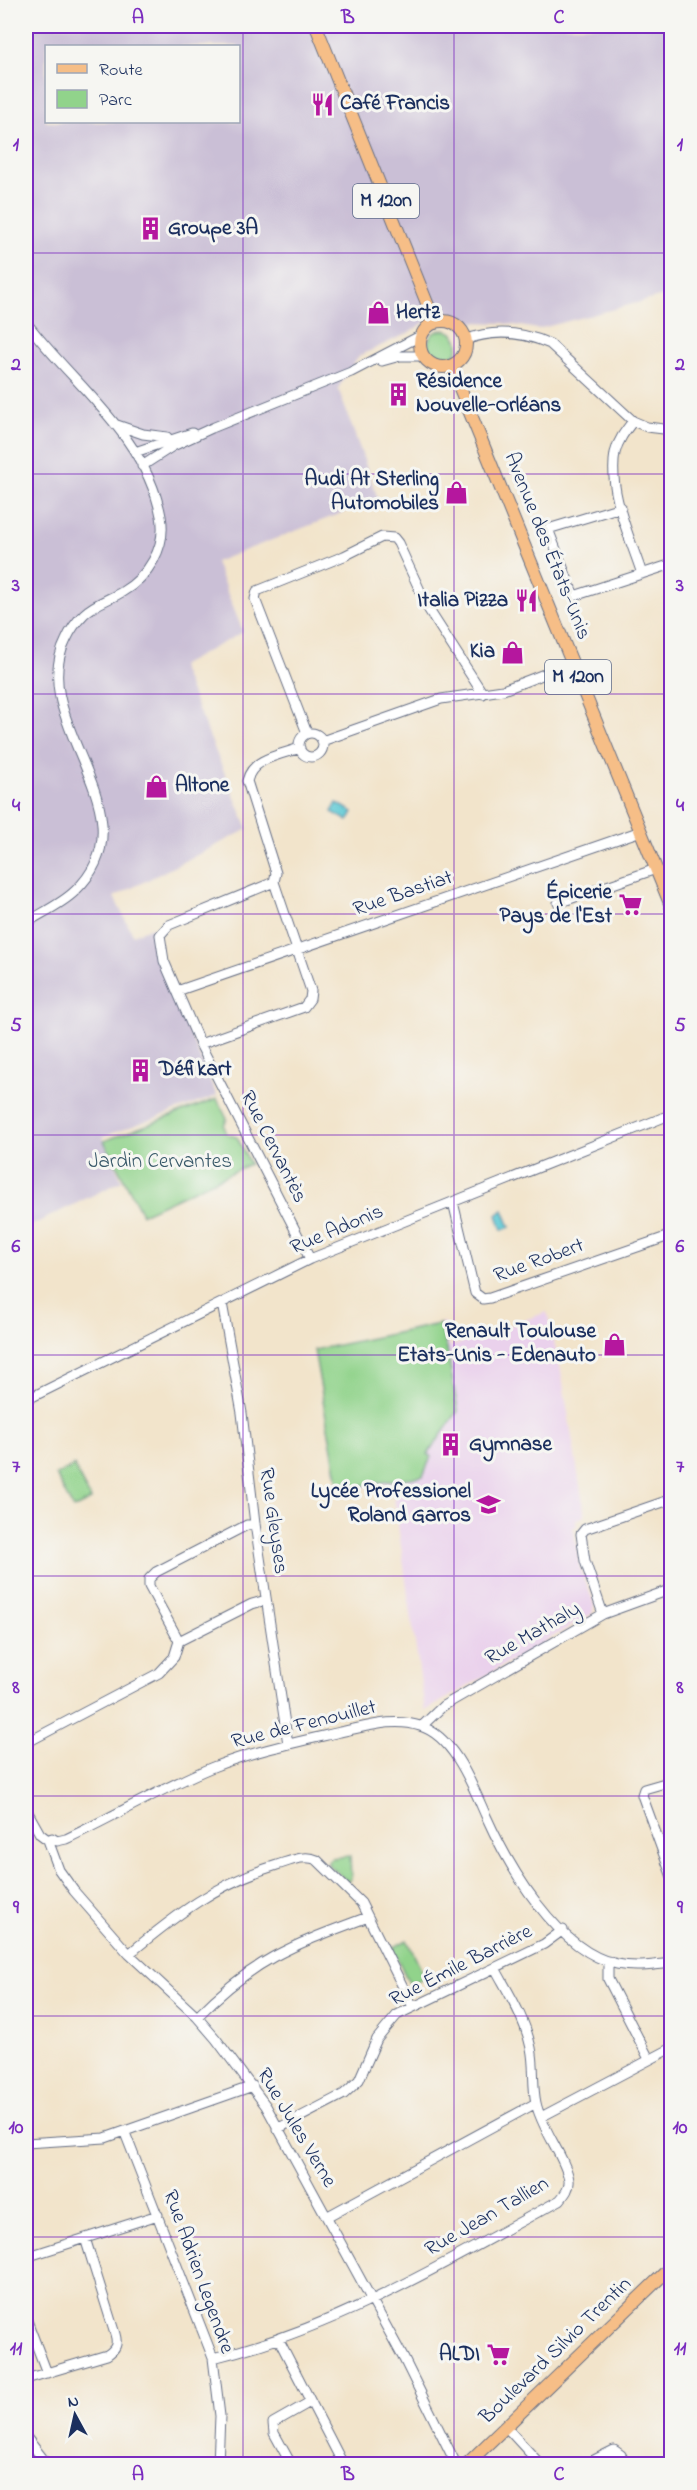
<svg xmlns="http://www.w3.org/2000/svg" width="697" height="2490" viewBox="0 0 697 2490" font-family="'Indie Flower',sans-serif">
<style>
.built{fill:#ead1ec}
.industrial{fill:#cabfd6;fill-rule:evenodd}
.green{fill:#91d38b;stroke:#568174;stroke-width:1.5}
.water{fill:#5dc9d4;stroke:#3c7c99;stroke-width:1.5}
.lines{fill:none;stroke-linecap:round;stroke-linejoin:round}
.minor-casing{stroke:#666e84;stroke-width:11}
.major-casing{stroke:#666e84;stroke-width:14}
.minor{stroke:#fff;stroke-width:9}
.major{stroke:#f6be87;stroke-width:12}
.grid{fill:none;stroke:#7b2cbf;stroke-width:1.5;stroke-opacity:0.55}
.labels{text-anchor:middle;dominant-baseline:central;stroke-width:6;stroke-linejoin:round;paint-order:stroke}
.shield{fill:#f6f6f2;stroke:#5d6b8a;stroke-width:1.5}
.shield-label{font-size:20px;font-weight:bold;fill:#1b2f5e}
.poi-label{font-size:21px;font-weight:bold;fill:#1b2f5e;stroke:#f6f6f2;text-anchor:start}
.street-label{font-size:21px;fill:#1b2f5e;stroke:#f6f6f2}
.park-label{font-size:21px;fill:#385869;stroke:#f6f6f2}
.neatline{fill:none;stroke:#7b2cbf;stroke-width:2}
.grid-label{font-size:20px;text-anchor:middle;font-weight:bold;fill:#7b2cbf}
</style>
<rect width="100%" height="100%" fill="#f6f6f2"/>
<filter id="ink" filterUnits="userSpaceOnUse"><feTurbulence type="fractalNoise" baseFrequency=".0167" numOctaves="2"/><feDisplacementMap in="SourceGraphic" scale="12" xChannelSelector="R" yChannelSelector="G"/><feConvolveMatrix kernelMatrix="1 2 1 2 8 2 1 2 1" color-interpolation-filters="sRGB"/></filter>
<filter id="wash" filterUnits="userSpaceOnUse"><feTurbulence type="fractalNoise" baseFrequency=".008" numOctaves="4" result="noise"/><feDisplacementMap in="SourceGraphic" scale="24" xChannelSelector="R" yChannelSelector="G"/><feGaussianBlur stdDeviation="1.35" result="paint"/><feColorMatrix in="noise" values="0 0 0 0 0 0 0 0 0 0 0 0 0 0 0 0 0 1.4 0 .05"/><feComposite in="paint" operator="in"/></filter>
<g filter="url(#wash)">
<rect width="100%" height="100%" fill="#f2e4cb"/>
<path class="built" d="M547 1312 561 1371 585 1516 575 1520 577 1526 573 1527 580 1568 595 1606 592 1614 425 1711 392 1484 338 1491 314 1350 444 1322 450 1347Z"/>
<path class="industrial" d="M26 26H671V294L538 329 502 323 469 322 444 310 408 333 359 356 338 388 378 499 215 562 243 632 180 666 248 829 114 897 133 935 152 927 153 951 217 1096 102 1137 122 1181 26 1228ZM46 46H238V122H46Z"/>
<path class="green" d="M428 345a15 15 0 1 1 30 0a15 15 0 1 1-30 0Z
M217 1099 227 1119 224 1126 227 1134 237 1137 250 1164 142 1214 104 1141Z
M440 1324 447 1349 458 1411 428 1454 431 1457 423 1476 339 1489 314 1350Z
M74 1466 91 1500 73 1509 56 1475Z
M350 1856 351 1879 348 1882 328 1865V1861L331 1858Z
M407 1940 425 1978 410 1985 392 1948Z"/>
<path class="water" d="M337 803 353 812 348 821 332 812Z
M503 1210 510 1227 502 1230 497 1215Z"/>
</g>
<g filter="url(#ink)">
<g class="lines">
<defs>
<path id="minor" d="M26 322C73 385 145 434 161 516 167 547 148 577 122 592 110 599 94 604 84 614 76 622 70 631 66 640 24 722 157 813 75 891 62 904 41 913 26 923
M465 340C494 329 523 332 550 344L633 421 647 427 672 430
M382 361 400 356H423
M633 421C626 430 618 440 615 453 608 492 630 537 642 574
M117 425 143 434 167 437
M135 452 192 433
M142 466 173 446 212 428 351 372 422 335
M621 507 548 529 574 596 672 564
M307 733 255 599 257 591 344 556 382 537 394 538 398 543 429 610 483 694
M299 745a12 12 0 1 1 24 0a12 12 0 1 1-24 0Z
M322 741 441 699 503 690 573 663
M274 882 276 873 247 781C252 758 280 755 300 748
M558 903 656 869
M177 991 641 831
M200 1044 304 1007 310 999 311 991 274 882 169 925 160 935 164 961 200 1044 310 1259
M453 1202 475 1293 483 1299 490 1298 672 1235
M222 1303 242 1413 255 1524 288 1744
M26 1400 310 1259 672 1114
M603 1614 585 1561 581 1534 585 1529 672 1499
M179 1641 149 1586V1579L156 1572 247 1525 255 1524
M422 1726 443 1706 603 1614 672 1589
M26 1743 159 1673 174 1657 179 1641 252 1604 266 1600
M672 1781 644 1789 642 1795 672 1877
M26 1809 40 1834 48 1840 59 1870 74 1891 129 1954 197 2017 216 2039 266 2106 404 2359 456 2464
M48 1840 52 1838 57 1841 66 1839C115 1816 163 1787 213 1767 254 1751 297 1742 340 1732 366 1727 394 1717 420 1726 454 1736 473 1787 486 1816 509 1867 557 1951 617 1964 635 1968 654 1965 672 1963
M129 1954C176 1915 217 1883 277 1865 290 1861 305 1854 317 1860L361 1903 413 2007
M608 1961V1979L649 2059
M197 2017C255 1958 293 1945 368 1917
M541 2117 672 2048
M277 2129 344 2094 359 2080 377 2039 397 2015 544 1944 563 1930
M125 2133 213 2358 220 2416 218 2464
M26 2143 105 2138 253 2086
M328 2216 536 2103
M26 2257 158 2215
M26 2318 47 2373
M279 2340 343 2464
M213 2358C338 2328 448 2261 560 2200 565 2194 570 2188 569 2180 566 2159 541 2128 536 2103 532 2085 535 2066 531 2048 525 2018 509 1994 495 1968
M26 2379 107 2355C116 2349 118 2344 115 2334L85 2238
M506 2427 540 2464
M26 2437 47 2464
M291 2464 274 2433 273 2423 310 2402
M586 2464 614 2450 621 2455 626 2464"/>
<path id="major" d="M316 26 435 323
M420 344a23 23 0 1 1 46 0a23 23 0 1 1-46 0Z
M451 366 672 908
M467 2464 672 2266"/>
</defs>
<use href="#minor" class="minor-casing"/>
<use href="#major" class="major-casing"/>
<use href="#minor" class="minor"/>
<use href="#major" class="major"/>
</g>
</g>
<path class="grid" d="M243 26V2464M454 26V2464M26 253H672M26 474H672M26 694H672M26 914H672M26 1135H672M26 1355H672M26 1576H672M26 1796H672M26 2016H672M26 2237H672"/>
<defs>
<symbol id="restaurant-bare" viewBox="-9 -9 18 18"><path d="M-5-6h1v4h1v-4h1v4h1v-4h1v5L-1.5 .5V6h-2V.5L-5-1ZM5-6V6H3V1.5H1.5Q1.5-4 5-6Z" fill="#b5179e" stroke="#f6f6f2" stroke-width="2.5" paint-order="stroke"/></symbol>
<symbol id="building-bare" viewBox="-9 -9 18 18"><path d="M-4-6H4V6H1V3H-1V6H-4ZM-2.5-4.3h1.7v1.8h-1.7ZM.8-4.3h1.7v1.8H.8ZM-2.5-1h1.7V.8h-1.7ZM.8-1h1.7V.8H.8Z" fill="#b5179e" stroke="#f6f6f2" stroke-width="2.5" paint-order="stroke"/></symbol>
<symbol id="shop-bare" viewBox="-9 -9 18 18"><path d="M-5-2.5h2.3a2.7 3.5 0 0 1 5.4 0H5L5.5 6h-11ZM-1.5-2.5h3a1.5 2.3 0 0 0-3 0Z" fill="#b5179e" stroke="#f6f6f2" stroke-width="2.5" paint-order="stroke"/></symbol>
<symbol id="supermarket-bare" viewBox="-9 -9 18 18"><path d="M-6-5.5h2.5l.6 2H6L4.5 2H-2.5L-4.4-4H-6ZM-1.5 3.2a1.3 1.3 0 1 0 .1 0ZM3 3.2a1.3 1.3 0 1 0 .1 0Z" fill="#b5179e" stroke="#f6f6f2" stroke-width="2.5" paint-order="stroke"/></symbol>
<symbol id="school-bare" viewBox="-9 -9 18 18"><path d="M0-5L7-2L0 1L-7-2ZM-4 1L0 2.5L4 1V4Q0 6-4 4Z" fill="#b5179e" stroke="#f6f6f2" stroke-width="2.5" paint-order="stroke"/></symbol>
</defs>
<g fill-rule="evenodd">
<use href="#restaurant-bare" x="306" y="88" width="33" height="33"/>
<use href="#building-bare" x="134" y="212" width="33" height="33"/>
<use href="#shop-bare" x="362" y="296" width="33" height="33"/>
<use href="#building-bare" x="382" y="378" width="33" height="33"/>
<use href="#shop-bare" x="440" y="476" width="33" height="33"/>
<use href="#restaurant-bare" x="510" y="584" width="33" height="33"/>
<use href="#shop-bare" x="496" y="636" width="33" height="33"/>
<use href="#shop-bare" x="140" y="770" width="33" height="33"/>
<use href="#supermarket-bare" x="614" y="888" width="33" height="33"/>
<use href="#building-bare" x="124" y="1054" width="33" height="33"/>
<use href="#shop-bare" x="598" y="1328" width="33" height="33"/>
<use href="#building-bare" x="434" y="1428" width="33" height="33"/>
<use href="#school-bare" x="472" y="1488" width="33" height="33"/>
<use href="#supermarket-bare" x="482" y="2338" width="33" height="33"/>
</g>
<g class="labels">
<g class="shield">
<rect x="353" y="184" width="66" height="34" rx="4.5"/>
<rect x="545" y="660" width="66" height="34" rx="4.5"/>
</g>
<g class="shield-label">
<text x="386" y="201">M 120n</text>
<text x="578" y="677">M 120n</text>
</g>
<g class="poi-label">
<text x="340" y="104">Café Francis</text>
<text x="168" y="229">Groupe 3A</text>
<text x="396" y="313">Hertz</text>
<text x="416" y="382">Résidence<tspan x="416" dy="24">Nouvelle-Orléans</tspan></text>
<text x="439" y="480" text-anchor="end">Audi At Sterling<tspan x="439" dy="24">Automobiles</tspan></text>
<text x="508" y="601" text-anchor="end">Italia Pizza</text>
<text x="495" y="652" text-anchor="end">Kia</text>
<text x="175" y="786">Altone</text>
<text x="612" y="893" text-anchor="end">Épicerie<tspan x="612" dy="24">Pays de l'Est</tspan></text>
<text x="159" y="1070">Défikart</text>
<text x="596" y="1332" text-anchor="end">Renault Toulouse<tspan x="596" dy="24">Etats-Unis - Edenauto</tspan></text>
<text x="469" y="1445">Gymnase</text>
<text x="471" y="1492" text-anchor="end">Lycée Professionel<tspan x="471" dy="24">Roland Garros</tspan></text>
<text x="480" y="2355" text-anchor="end">ALDI</text>
</g>
<g class="street-label">
<text transform="translate(547 546) rotate(68)">Avenue des États-Unis</text>
<text transform="translate(403 894) rotate(-19)">Rue Bastiat</text>
<text transform="translate(273 1147) rotate(63)">Rue Cervantès</text>
<text transform="translate(337 1230) rotate(-23)">Rue Adonis</text>
<text transform="translate(539 1261) rotate(-20)">Rue Robert</text>
<text transform="translate(273 1521) rotate(82)">Rue Gleyses</text>
<text transform="translate(533 1634) rotate(-30)">Rue Mathaly</text>
<text transform="translate(304 1725) rotate(-14)">Rue de Fenouillet</text>
<text transform="translate(461 1966) rotate(-27)">Rue Émile Barrière</text>
<text transform="translate(296 2128) rotate(59)">Rue Jules Verne</text>
<text transform="translate(487 2217) rotate(-30)">Rue Jean Tallien</text>
<text transform="translate(198 2272) rotate(70)">Rue Adrien Legendre</text>
<text transform="translate(556 2351) rotate(-44)">Boulevard Silvio Trentin</text>
</g>
<g class="park-label">
<text x="160" y="1162">Jardin Cervantes</text>
</g>
</g>
<rect width="697" height="2490" fill="none" stroke="#f6f6f2" stroke-width="66"/>
<rect x="45" y="45" width="195" height="78" fill="#f6f6f2" stroke="#9ea6b7" stroke-width="1.5"/>
<rect x="57" y="64" width="30" height="9" fill="#f6be87" stroke="#9ea6b7" stroke-width="1.5"/>
<text x="99" y="75" font-size="18" fill="#1b2f5e">Route</text>
<rect x="57" y="90" width="30" height="18" fill="#91d38b" stroke="#9ea6b7" stroke-width="1.5"/>
<text x="99" y="105" font-size="18" fill="#1b2f5e">Parc</text>
<g transform="translate(75 2415) rotate(352)" stroke="#f6f6f2" stroke-width="4.5" paint-order="stroke">
<path d="M0-4.5L10 22L0 15L-10 22Z" fill="#1b2f5e"/>
<text y="-9" font-size="16" font-weight="bold" text-anchor="middle" fill="#1b2f5e">N</text>
</g>
<rect x="33" y="33" width="631" height="2424" class="neatline"/>
<g class="grid-label">
<text x="138" y="23">A</text>
<text x="348" y="23">B</text>
<text x="559" y="23">C</text>
<text x="16" y="150">1</text>
<text x="680" y="150">1</text>
<text x="16" y="370">2</text>
<text x="680" y="370">2</text>
<text x="16" y="591">3</text>
<text x="680" y="591">3</text>
<text x="16" y="811">4</text>
<text x="680" y="811">4</text>
<text x="16" y="1031">5</text>
<text x="680" y="1031">5</text>
<text x="16" y="1252">6</text>
<text x="680" y="1252">6</text>
<text x="16" y="1472">7</text>
<text x="680" y="1472">7</text>
<text x="16" y="1693">8</text>
<text x="680" y="1693">8</text>
<text x="16" y="1913">9</text>
<text x="680" y="1913">9</text>
<text x="16" y="2133">10</text>
<text x="680" y="2133">10</text>
<text x="16" y="2354">11</text>
<text x="680" y="2354">11</text>
<text x="138" y="2480">A</text>
<text x="348" y="2480">B</text>
<text x="559" y="2480">C</text>
</g>
</svg>
